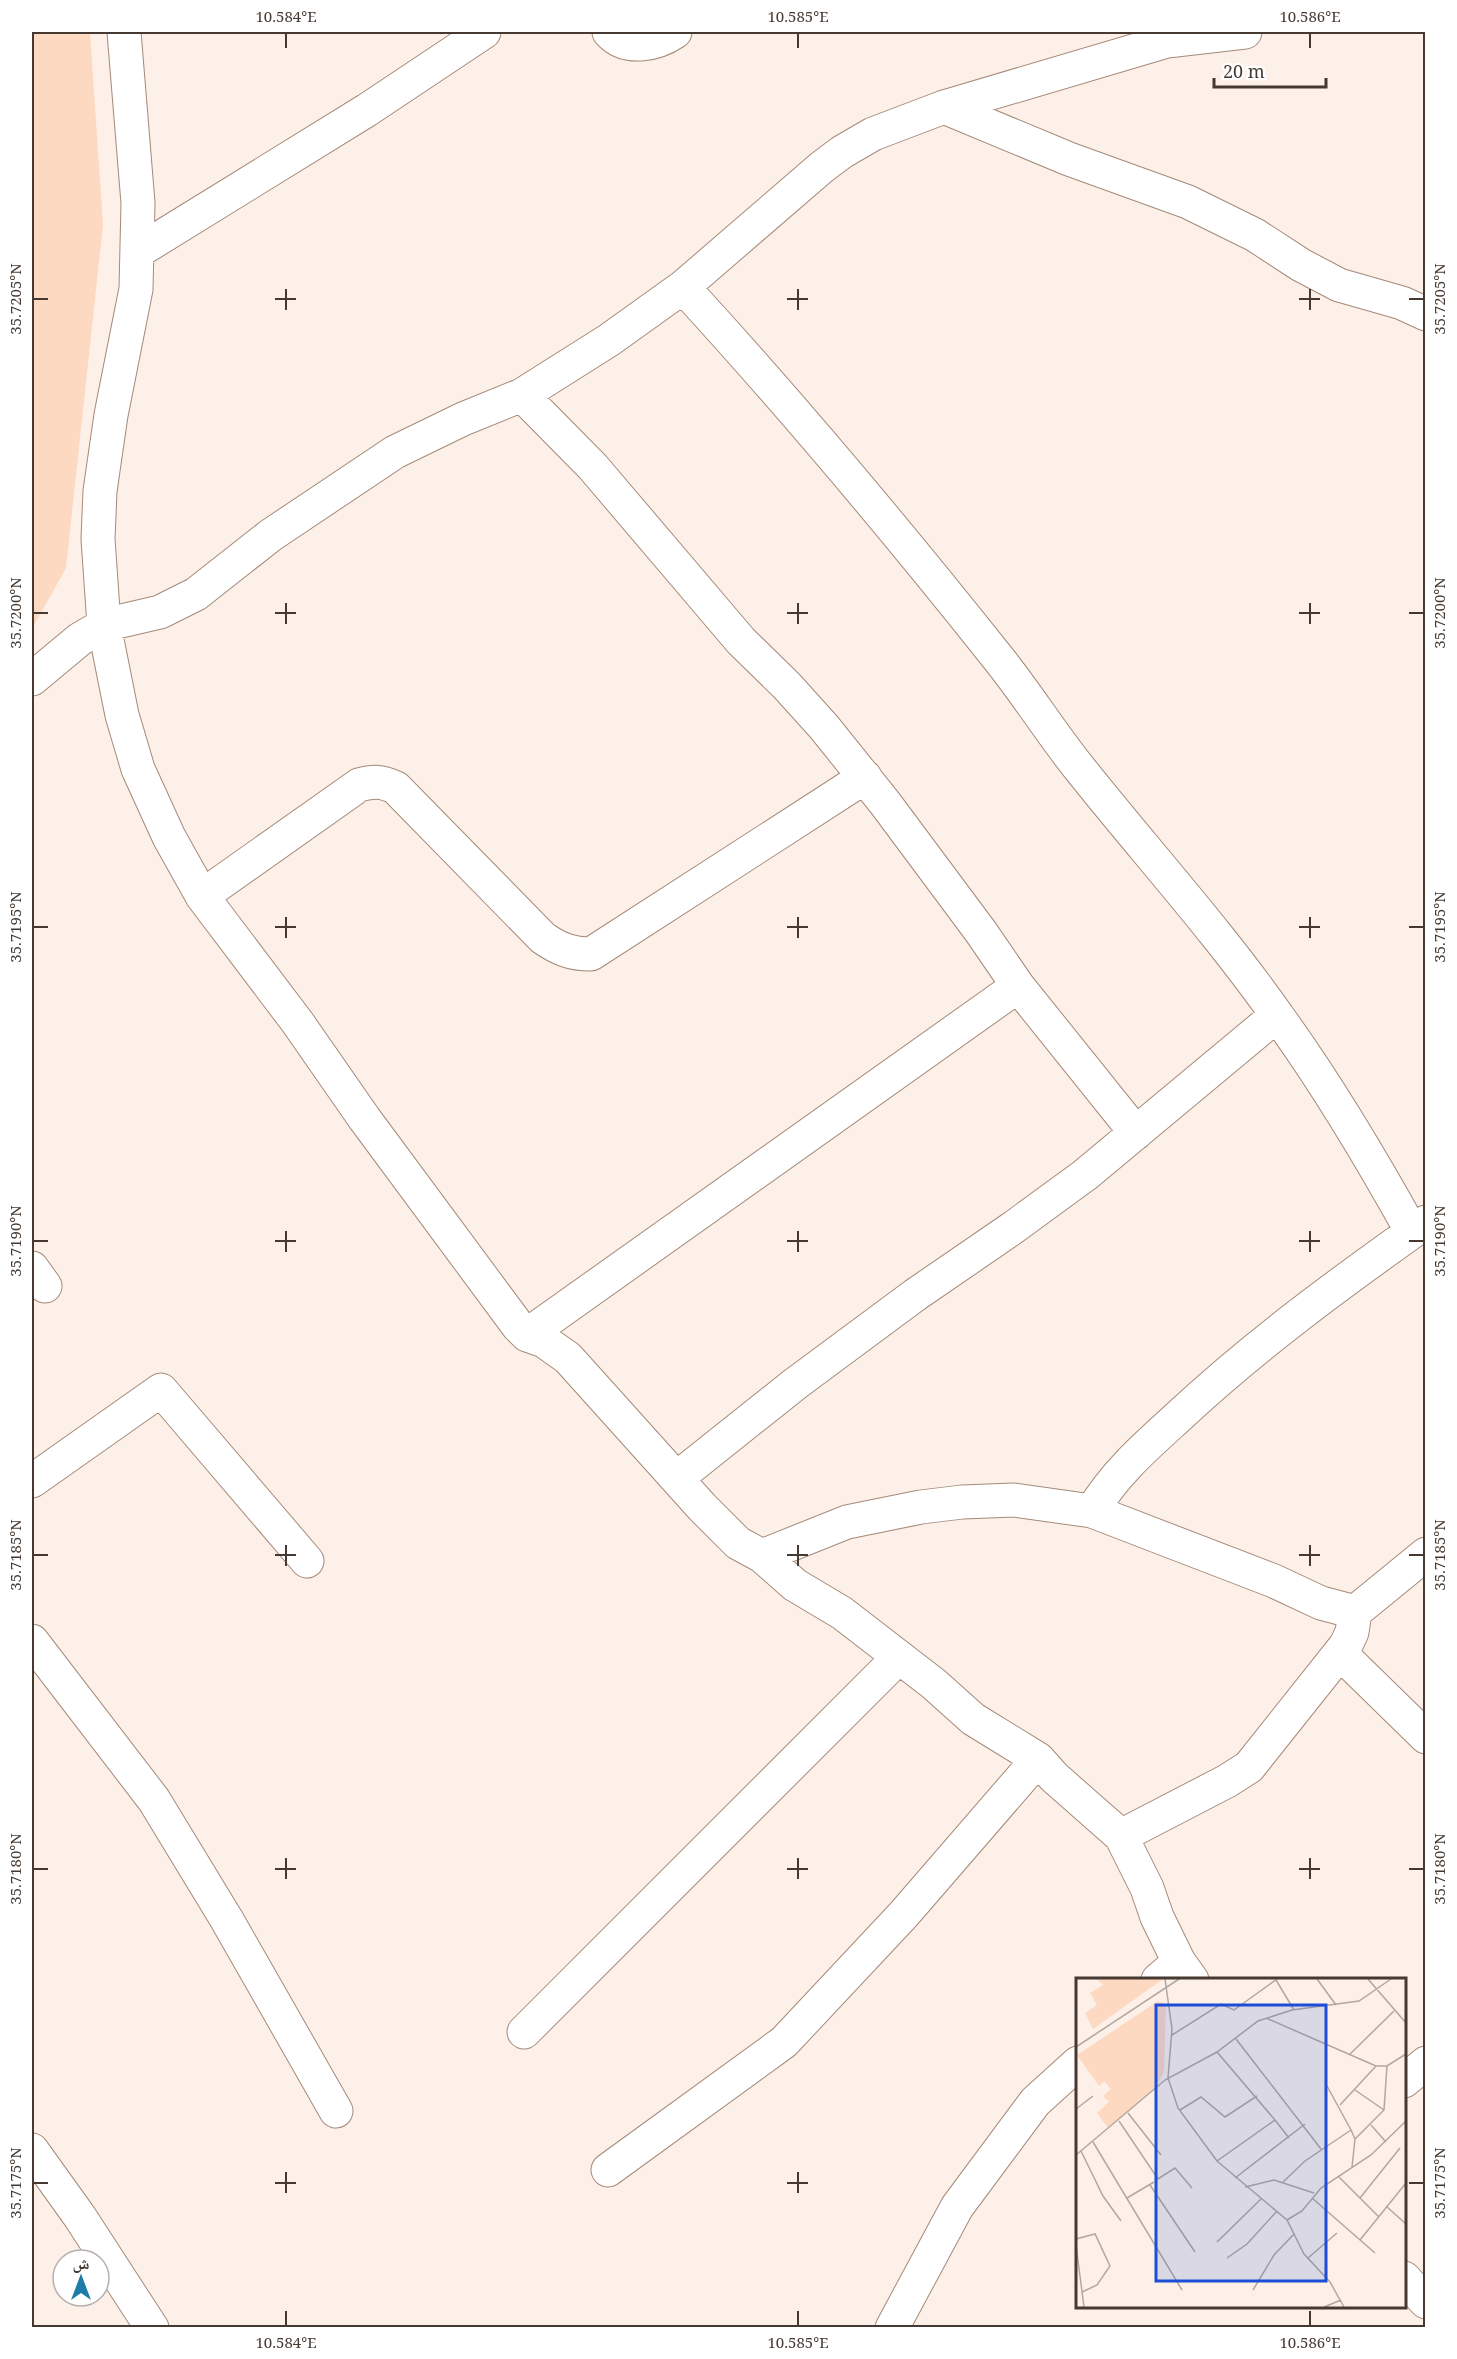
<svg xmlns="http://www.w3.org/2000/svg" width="1457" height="2359" viewBox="0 0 1457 2359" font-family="'Noto Serif','Noto Naskh Arabic',serif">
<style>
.green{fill:#fed9c1}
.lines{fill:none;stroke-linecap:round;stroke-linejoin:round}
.street-casing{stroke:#a58a79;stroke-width:35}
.street{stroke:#fff;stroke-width:33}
.ticks{fill:none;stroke:#453932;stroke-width:2}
.inset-road{fill:none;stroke:#b3a79f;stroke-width:1.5}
.view{fill:#1d4ed8;fill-opacity:0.15;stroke:#1d4ed8;stroke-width:3}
.inset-edge{fill:none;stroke:#453932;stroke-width:3}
.neatline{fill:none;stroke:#453932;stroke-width:2}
.ticks-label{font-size:15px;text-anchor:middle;fill:#453932}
</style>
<rect width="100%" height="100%" fill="#fcf0e8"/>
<path class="green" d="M32 32H90L103 225 66 568 32 629Z"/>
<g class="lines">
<defs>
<path id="street" d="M124 32 138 203 136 289 111 415 100 491 98 539 104 625 122 715 138 769 169 837 202 896 298 1023 364 1118 518 1326 527 1335 544 1341 568 1358 702 1507 738 1543 762 1556 795 1585 842 1613 934 1684 973 1719 1038 1759 1054 1777 1121 1836 1147 1888 1157 1917 1179 1962 1192 1980
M609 32C626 51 656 45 675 32
M944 107 1069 159 1188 202 1255 235 1301 265 1339 285 1402 303 1426 314
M137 252 367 110 484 32
M683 287C793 407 897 531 998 658 1027 694 1051 733 1080 769 1146 852 1218 931 1279 1018 1328 1086 1371 1158 1412 1232
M522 395 593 467 741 641 787 686 824 727 885 803 981 932 1018 986
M32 679 80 639 104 625 160 612 196 594 271 535 395 452 463 419 522 395 609 340 683 287 822 167 842 152 873 134 944 107 1167 41 1245 32
M202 896 359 785C374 781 382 781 396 788L543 938C559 949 571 954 591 954L865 777
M32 1268 45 1286
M527 1335 1018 986 1136 1133
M677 1478 795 1384 915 1295 1014 1227 1085 1175 1277 1015
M32 1481 161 1390 307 1561
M1092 1511C1116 1472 1145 1447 1178 1417 1255 1345 1340 1283 1426 1222
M762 1556 847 1522 921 1507 962 1502 1014 1500 1092 1511 1274 1581 1321 1603 1355 1612
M32 1641 154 1800 227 1920 336 2111
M1340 1653 1426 1737
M1121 1836 1227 1781 1249 1767 1346 1645 1352 1632 1355 1612 1426 1554
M1158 1980 1179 1962
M524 2032 899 1657
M1404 2081 1426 2063
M32 2150 80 2217 152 2328
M608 2170 784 2042 904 1914 1038 1759
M1404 2278 1426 2302
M892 2328 957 2207 1035 2102 1078 2063"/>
</defs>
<use href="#street" class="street-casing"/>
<use href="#street" class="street"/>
</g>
<path class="ticks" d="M286 33V48M798 33V48M1310 33V48M286 289V310M798 289V310M1310 289V310M33 299H48M275 299H296M787 299H808M1299 299H1320M1409 299H1424M286 603V624M798 603V624M1310 603V624M33 613H48M275 613H296M787 613H808M1299 613H1320M1409 613H1424M286 917V938M798 917V938M1310 917V938M33 927H48M275 927H296M787 927H808M1299 927H1320M1409 927H1424M286 1231V1252M798 1231V1252M1310 1231V1252M33 1241H48M275 1241H296M787 1241H808M1299 1241H1320M1409 1241H1424M286 1545V1566M798 1545V1566M1310 1545V1566M33 1555H48M275 1555H296M787 1555H808M1299 1555H1320M1409 1555H1424M286 1858V1879M798 1858V1879M1310 1858V1879M33 1869H48M275 1869H296M787 1869H808M1299 1869H1320M1409 1869H1424M286 2172V2193M798 2172V2193M33 2183H48M275 2183H296M787 2183H808M1409 2183H1424M286 2311V2326M798 2311V2326M1310 2311V2326"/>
<g transform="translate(1076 1978)">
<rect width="330" height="330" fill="#fcf0e8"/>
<path d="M21 1H87L17 51 9 35 21 27 14 15 27 7ZM82 23 90 26 88 94 79 110 32 150 21 135 33 124 27 118 35 111 28 103 23 108 1 77Z" fill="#fed9c1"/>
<path class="inset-road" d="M89 1 96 51 92 100 102 130 141 183 211 242 228 276 254 304 268 329M241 1 260 27M292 1 330 45M200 2 218 32M190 40 300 88M96 57 145 26 158 32 201 1M160 61 245 171M0 69 103 1M141 74 199 142M273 77 318 33M251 108 275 152M279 112 308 132M264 127 300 88H311L330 76M0 131 17 118M104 132 125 119 149 139 181 118M52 135 85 177M43 143 82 201 99 190 116 210M295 147 310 164M279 161 308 132 311 88M17 164 106 312M5 173 27 218 45 243M0 177 89 102 141 74 182 43 216 32 283 23 315 1M141 183 199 142 213 160M262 198 303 239M159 200 229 146M207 204 229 183 275 152 279 161 276 189M74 207 119 274M169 209 198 202 238 215M51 220 78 204M236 220 299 275M284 220 324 170M310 228 330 246M211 242 226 233 245 210 295 177 330 143M0 261 19 256 34 288 21 307 6 314M284 262 330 205M141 264 185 221M0 267 8 329M151 280 171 266 201 233M232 280 261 255M177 312 198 277 218 256M248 329 265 322"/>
<path class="view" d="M80 27H250V303H80Z"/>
<rect width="330" height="330" class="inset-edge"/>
</g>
<rect width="1457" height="2359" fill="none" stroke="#ffffff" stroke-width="66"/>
<g transform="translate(81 2278)"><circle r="28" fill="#ffffff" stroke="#b5b0ad" stroke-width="1.5"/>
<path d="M0-4.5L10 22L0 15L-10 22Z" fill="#1e7ca9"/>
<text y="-9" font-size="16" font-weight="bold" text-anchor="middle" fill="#453932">ش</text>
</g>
<path d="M1214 78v9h112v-9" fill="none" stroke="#453932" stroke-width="3"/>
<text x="1223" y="78" font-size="18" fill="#453932" stroke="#ffffff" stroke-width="4.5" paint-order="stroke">20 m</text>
<rect x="33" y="33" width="1391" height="2293" class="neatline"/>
<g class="ticks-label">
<text x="286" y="22">10.584°E</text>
<text x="798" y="22">10.585°E</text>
<text x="1310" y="22">10.586°E</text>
<text transform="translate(16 299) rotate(-90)" y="5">35.7205°N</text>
<text transform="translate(1440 299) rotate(-90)" y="5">35.7205°N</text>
<text transform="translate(16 613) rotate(-90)" y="5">35.7200°N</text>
<text transform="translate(1440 613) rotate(-90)" y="5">35.7200°N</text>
<text transform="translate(16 927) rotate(-90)" y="5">35.7195°N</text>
<text transform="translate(1440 927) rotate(-90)" y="5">35.7195°N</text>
<text transform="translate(16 1241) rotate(-90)" y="5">35.7190°N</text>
<text transform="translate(1440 1241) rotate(-90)" y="5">35.7190°N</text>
<text transform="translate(16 1555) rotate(-90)" y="5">35.7185°N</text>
<text transform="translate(1440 1555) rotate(-90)" y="5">35.7185°N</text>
<text transform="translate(16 1869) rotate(-90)" y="5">35.7180°N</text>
<text transform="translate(1440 1869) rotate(-90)" y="5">35.7180°N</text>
<text transform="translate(16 2183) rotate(-90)" y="5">35.7175°N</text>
<text transform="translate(1440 2183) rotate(-90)" y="5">35.7175°N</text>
<text x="286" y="2348">10.584°E</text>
<text x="798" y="2348">10.585°E</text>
<text x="1310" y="2348">10.586°E</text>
</g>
</svg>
